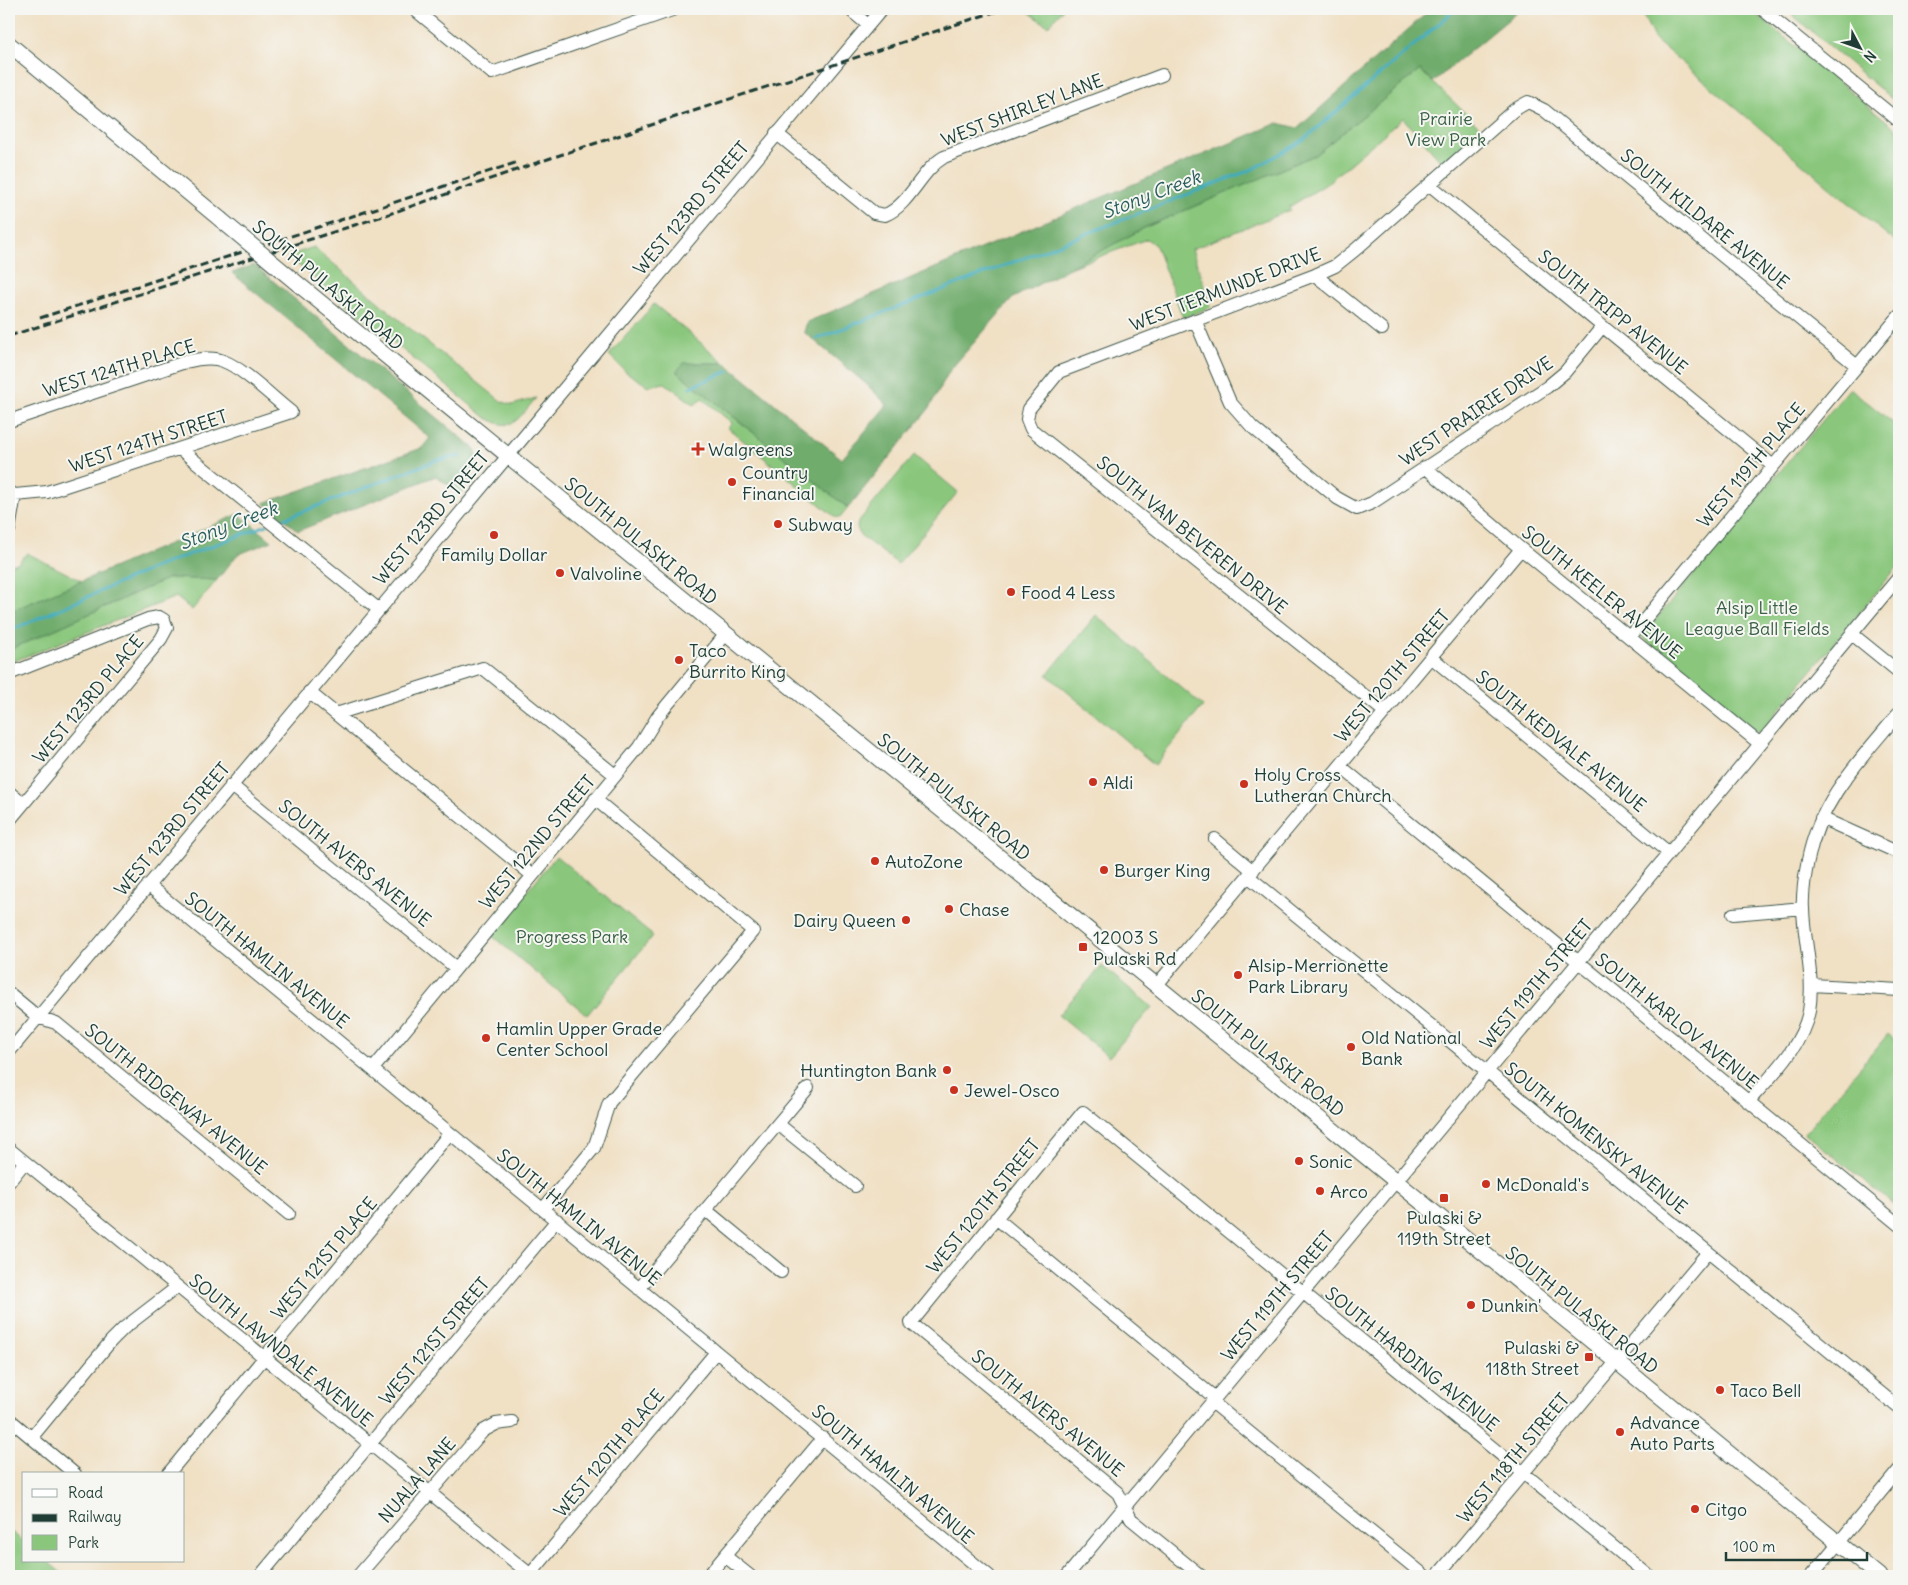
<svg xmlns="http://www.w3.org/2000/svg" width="1908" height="1585" viewBox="0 0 1908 1585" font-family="Delius,sans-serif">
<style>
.green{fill:#8ac77d;stroke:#548258}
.forest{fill:#6fac6c;stroke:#477450}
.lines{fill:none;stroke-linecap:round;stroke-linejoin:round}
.stream{stroke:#3facbd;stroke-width:3}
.minor-casing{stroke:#3e554a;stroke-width:14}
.major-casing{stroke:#3e554a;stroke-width:17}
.minor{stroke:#fff;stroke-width:12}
.major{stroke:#fff;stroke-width:15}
.rail{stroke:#1f3d34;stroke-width:3;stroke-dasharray:8 4;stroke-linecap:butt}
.major-bridge-casing{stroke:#3e554a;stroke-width:17;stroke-linecap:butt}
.major-bridge{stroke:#fff;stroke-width:15}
.poi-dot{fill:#c8321e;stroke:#f6f6f2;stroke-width:2}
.labels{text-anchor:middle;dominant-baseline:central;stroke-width:4;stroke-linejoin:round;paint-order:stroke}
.street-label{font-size:18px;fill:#1f3d34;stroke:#f6f6f2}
.park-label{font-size:18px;fill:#3a6046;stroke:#f6f6f2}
.poi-label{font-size:18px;fill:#1f3d34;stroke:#f6f6f2;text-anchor:start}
.water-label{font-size:19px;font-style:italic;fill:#295e5d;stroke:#f6f6f2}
</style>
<rect width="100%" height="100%" fill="#f6f6f2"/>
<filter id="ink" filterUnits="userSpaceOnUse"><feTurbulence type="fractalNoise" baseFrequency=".02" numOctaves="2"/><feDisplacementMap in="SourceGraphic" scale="10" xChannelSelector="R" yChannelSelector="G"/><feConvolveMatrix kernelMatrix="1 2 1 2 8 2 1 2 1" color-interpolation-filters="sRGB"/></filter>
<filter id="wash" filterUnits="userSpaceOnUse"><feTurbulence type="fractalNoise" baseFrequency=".0096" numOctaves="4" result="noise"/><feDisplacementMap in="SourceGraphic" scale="20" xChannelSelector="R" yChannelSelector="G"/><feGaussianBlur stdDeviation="1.12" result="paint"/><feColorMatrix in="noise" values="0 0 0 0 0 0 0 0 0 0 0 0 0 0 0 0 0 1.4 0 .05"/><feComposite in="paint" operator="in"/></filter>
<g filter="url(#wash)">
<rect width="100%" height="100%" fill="#f0e0c4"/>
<path class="green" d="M1030 9H1063L1048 26 1026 10Z
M1640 9H1750L1899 131V245L1655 40Z
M1785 9H1899V105Z
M1420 70 1482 129 1443 163 1403 118 1325 185 1289 207 1290 210 1192 249 1211 307 1183 318 1156 246 1147 239 1069 268 1146 227 1315 155Z
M314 247 402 322 501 401 512 405 536 398C518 419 512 435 484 416L287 256Z
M654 304 725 363H684L676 371 848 508 840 518 835 517 728 428 732 423 702 398 695 405 665 383 648 386 626 372 609 355Z
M1850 388 1899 428V565L1759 734 1641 637Z
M914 455 958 492 898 564 860 535 857 527 858 522Z
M472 475 461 495 448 485Z
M27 553 82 581 9 612V565L18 563Z
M169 578 217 580 192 610 176 597 9 663V650Z
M1096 615 1203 706 1155 765 1047 675Z
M556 856 653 936 587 1015 491 935Z
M1102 966 1152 1007 1109 1057 1058 1015Z
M1888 1034 1899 1044V1209L1805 1133Z
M9 1530 24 1542V1561H47L65 1576H9Z"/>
<path class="forest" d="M1431 9H1521L1433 82 1420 70 1315 155 1146 227 1013 298 950 370 928 410 848 508 676 371 684 363H725L842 459 887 405 865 383 804 332 807 322 1278 123 1298 128Z
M254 265 475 449 478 459 472 475 448 485 436 476 298 531 264 503 422 448 430 438 232 273Z
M239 514 272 541 237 555 217 580 169 578 9 650V612Z"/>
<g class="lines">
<path class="stream" d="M816 339 1253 169 1302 141 1456 9
M690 387 729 371
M276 522 437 460 461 456
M9 631 156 567 267 525"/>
</g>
</g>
<g filter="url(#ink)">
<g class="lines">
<defs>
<path id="minor" d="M414 9 492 73 675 9
M849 9 868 25
M1762 9 1899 121
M776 133 874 213 885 215C910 205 920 171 944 157L1162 75
M1430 185 1773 466
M1315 275 1382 329
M1195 320 1230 402 1252 427 1337 498 1357 509 1372 503 1547 387 1565 372 1602 327
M9 421 185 362C197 359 212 356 223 361 243 368 273 398 291 412
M180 449 378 609
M1425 467 1521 549 1759 743
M9 492 15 495 9 530
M15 495 47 492 291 412
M1852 634 1899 672
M1630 637 1899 316
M1431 657 1669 853
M9 674 148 619 159 617 164 620 167 628 161 639 9 821
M309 692 532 875
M1385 712 1031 429 1027 419 1029 409 1059 372 1315 275 1335 266 1355 250 1514 110 1528 102 1544 110 1857 366
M336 714 483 668 615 775
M1340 766 1899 1225
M231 785 456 968
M9 792 23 804
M1821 818 1899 853
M1215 839 1253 871
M1248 876 1899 1408
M148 885 989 1576
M1733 914 1803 908
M1812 985 1899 990
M1156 986 1521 549
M9 993 38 1017 56 1023 289 1214
M9 1052 882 9
M373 1069 639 747 658 716 725 635
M1748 1102C1771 1076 1802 1047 1809 1011 1815 977 1804 943 1803 909 1802 894 1805 875 1808 860 1820 799 1861 759 1899 713
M778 1124 855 1186
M9 1149 532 1576
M9 1182 25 1162
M543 1209 594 1148 609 1103 753 931 595 799
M706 1210 781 1272
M996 1218 1215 1398
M639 1289 808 1088
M1212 1402 1425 1576
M9 1419 75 1474
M32 1437 111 1341 124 1328 176 1288
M168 1474 450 1133
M725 1556 750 1576
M260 1576 557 1220
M358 1576 483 1431 496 1424 512 1422
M529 1576 716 1352
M708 1576 823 1438
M1067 1576 1899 577
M1201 1576 1131 1519 1118 1493 911 1323 1083 1112 1649 1576
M1437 1576 1708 1252
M1811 1576 1899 1470"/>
<path id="major" d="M9 44 220 219
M298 284 1879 1576"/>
</defs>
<use href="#minor" class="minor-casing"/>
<use href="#major" class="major-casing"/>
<use href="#minor" class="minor"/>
<use href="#major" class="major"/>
<path class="rail" d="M40 318 515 163
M9 336 386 215 548 159 1003 9"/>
<defs>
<path id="major-bridge" d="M220 219 298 284"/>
</defs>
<use href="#major-bridge" class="major-bridge-casing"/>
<use href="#major-bridge" class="major-bridge"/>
</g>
</g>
<g class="poi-dot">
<path d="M695.5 441.5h5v5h5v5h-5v5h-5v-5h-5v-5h5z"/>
<circle cx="732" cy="482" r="5"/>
<circle cx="778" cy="524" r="5"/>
<circle cx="494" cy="535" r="5"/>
<circle cx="560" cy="573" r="5"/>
<circle cx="1011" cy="592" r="5"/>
<circle cx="679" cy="660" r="5"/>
<circle cx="1093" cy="782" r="5"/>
<circle cx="1244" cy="784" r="5"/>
<circle cx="875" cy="861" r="5"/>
<circle cx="1104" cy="870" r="5"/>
<circle cx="949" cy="909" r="5"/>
<circle cx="906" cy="920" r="5"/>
<rect x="1078" y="942" width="10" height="10" rx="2.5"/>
<circle cx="1238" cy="975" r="5"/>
<circle cx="486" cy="1038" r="5"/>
<circle cx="1351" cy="1047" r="5"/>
<circle cx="947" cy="1070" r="5"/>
<circle cx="954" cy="1090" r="5"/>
<circle cx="1299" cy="1161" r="5"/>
<circle cx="1486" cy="1184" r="5"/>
<circle cx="1320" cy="1191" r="5"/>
<rect x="1439" y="1193" width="10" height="10" rx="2.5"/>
<circle cx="1471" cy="1305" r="5"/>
<rect x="1584" y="1352" width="10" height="10" rx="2.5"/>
<circle cx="1720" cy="1390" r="5"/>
<circle cx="1620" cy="1432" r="5"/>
<circle cx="1695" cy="1509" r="5"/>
</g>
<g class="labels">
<g class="street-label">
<text transform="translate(1022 110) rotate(-21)">WEST SHIRLEY LANE</text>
<text transform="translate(691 208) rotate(-50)">WEST 123RD STREET</text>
<text transform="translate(1705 219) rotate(39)">SOUTH KILDARE AVENUE</text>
<text transform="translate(328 285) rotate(40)">SOUTH PULASKI ROAD</text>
<text transform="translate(1225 289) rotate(-21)">WEST TERMUNDE DRIVE</text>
<text transform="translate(1613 312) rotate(39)">SOUTH TRIPP AVENUE</text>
<text transform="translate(119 368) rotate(-17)">WEST 124TH PLACE</text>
<text transform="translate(1476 411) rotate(-34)">WEST PRAIRIE DRIVE</text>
<text transform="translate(148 441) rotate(-18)">WEST 124TH STREET</text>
<text transform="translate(1751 465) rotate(-50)">WEST 119TH PLACE</text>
<text transform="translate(431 518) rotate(-50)">WEST 123RD STREET</text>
<text transform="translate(1192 535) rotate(39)">SOUTH VAN BEVEREN DRIVE</text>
<text transform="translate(641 541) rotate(39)">SOUTH PULASKI ROAD</text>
<text transform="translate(1602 592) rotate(39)">SOUTH KEELER AVENUE</text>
<text transform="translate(1392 676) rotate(-50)">WEST 120TH STREET</text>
<text transform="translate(88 699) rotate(-50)">WEST 123RD PLACE</text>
<text transform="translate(1561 741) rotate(39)">SOUTH KEDVALE AVENUE</text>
<text transform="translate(954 797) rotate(39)">SOUTH PULASKI ROAD</text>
<text transform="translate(172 829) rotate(-50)">WEST 123RD STREET</text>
<text transform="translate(537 842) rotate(-50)">WEST 122ND STREET</text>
<text transform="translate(355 863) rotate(39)">SOUTH AVERS AVENUE</text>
<text transform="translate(267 960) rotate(39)">SOUTH HAMLIN AVENUE</text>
<text transform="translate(1536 984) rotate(-50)">WEST 119TH STREET</text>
<text transform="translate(1677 1021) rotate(39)">SOUTH KARLOV AVENUE</text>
<text transform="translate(1268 1053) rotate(39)">SOUTH PULASKI ROAD</text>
<text transform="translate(176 1099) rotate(39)">SOUTH RIDGEWAY AVENUE</text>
<text transform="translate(1596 1138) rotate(39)">SOUTH KOMENSKY AVENUE</text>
<text transform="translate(983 1206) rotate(-51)">WEST 120TH STREET</text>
<text transform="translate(579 1217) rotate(39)">SOUTH HAMLIN AVENUE</text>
<text transform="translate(324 1258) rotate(-50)">WEST 121ST PLACE</text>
<text transform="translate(1277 1296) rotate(-50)">WEST 119TH STREET</text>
<text transform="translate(1582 1310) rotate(39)">SOUTH PULASKI ROAD</text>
<text transform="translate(434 1341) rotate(-50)">WEST 121ST STREET</text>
<text transform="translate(281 1350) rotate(39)">SOUTH LAWNDALE AVENUE</text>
<text transform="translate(1412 1359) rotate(39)">SOUTH HARDING AVENUE</text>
<text transform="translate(1048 1413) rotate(39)">SOUTH AVERS AVENUE</text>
<text transform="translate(609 1453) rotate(-50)">WEST 120TH PLACE</text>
<text transform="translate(1513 1458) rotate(-50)">WEST 118TH STREET</text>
<text transform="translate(893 1474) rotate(40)">SOUTH HAMLIN AVENUE</text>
<text transform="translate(417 1480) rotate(-49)">NUALA LANE</text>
</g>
<g class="park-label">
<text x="1446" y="118">Prairie<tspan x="1446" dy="21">View Park</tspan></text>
<text x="1757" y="607">Alsip Little<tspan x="1757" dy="21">League Ball Fields</tspan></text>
<text x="572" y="936">Progress Park</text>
</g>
<g class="poi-label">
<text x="708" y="449">Walgreens</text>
<text x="742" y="472">Country<tspan x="742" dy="21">Financial</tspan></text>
<text x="788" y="524">Subway</text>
<text x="494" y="554" text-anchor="middle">Family Dollar</text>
<text x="570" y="573">Valvoline</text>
<text x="1021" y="592">Food 4 Less</text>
<text x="689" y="650">Taco<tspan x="689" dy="21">Burrito King</tspan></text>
<text x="1254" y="774">Holy Cross<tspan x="1254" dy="21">Lutheran Church</tspan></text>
<text x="1103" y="782">Aldi</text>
<text x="885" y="861">AutoZone</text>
<text x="1114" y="870">Burger King</text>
<text x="959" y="909">Chase</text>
<text x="896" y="920" text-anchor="end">Dairy Queen</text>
<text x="1093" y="937">12003 S<tspan x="1093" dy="21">Pulaski Rd</tspan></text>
<text x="1248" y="965">Alsip-Merrionette<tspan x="1248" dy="21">Park Library</tspan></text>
<text x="496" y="1028">Hamlin Upper Grade<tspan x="496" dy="21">Center School</tspan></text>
<text x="1361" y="1037">Old National<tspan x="1361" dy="21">Bank</tspan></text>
<text x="937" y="1070" text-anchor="end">Huntington Bank</text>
<text x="964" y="1090">Jewel-Osco</text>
<text x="1309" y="1161">Sonic</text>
<text x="1496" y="1184">McDonald's</text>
<text x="1330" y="1191">Arco</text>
<text x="1444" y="1217" text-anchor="middle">Pulaski &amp;<tspan x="1444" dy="21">119th Street</tspan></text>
<text x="1481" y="1305">Dunkin'</text>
<text x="1579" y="1347" text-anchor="end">Pulaski &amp;<tspan x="1579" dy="21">118th Street</tspan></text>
<text x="1730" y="1390">Taco Bell</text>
<text x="1630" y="1422">Advance<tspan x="1630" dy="21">Auto Parts</tspan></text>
<text x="1705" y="1509">Citgo</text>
</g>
<g class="water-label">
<text transform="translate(1151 194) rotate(-21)">Stony Creek</text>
<text transform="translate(228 525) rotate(-21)">Stony Creek</text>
</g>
</g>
<rect width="1908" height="1585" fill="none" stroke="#f6f6f2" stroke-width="30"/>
<rect x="22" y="1472" width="162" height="90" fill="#f6f6f2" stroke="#a0aca6"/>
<rect x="32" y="1489" width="25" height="8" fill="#ffffff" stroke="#a0aca6"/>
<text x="68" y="1498" font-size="15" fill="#1f3d34">Road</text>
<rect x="32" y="1514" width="25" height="8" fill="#1f3d34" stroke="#a0aca6"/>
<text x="68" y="1522" font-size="15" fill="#1f3d34">Railway</text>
<rect x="32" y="1535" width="25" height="15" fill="#8ac77d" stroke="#a0aca6"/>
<text x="68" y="1548" font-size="15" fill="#1f3d34">Park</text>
<g transform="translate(1860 48) rotate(131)" stroke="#f6f6f2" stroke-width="4" paint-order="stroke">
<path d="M0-4L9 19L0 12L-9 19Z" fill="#1f3d34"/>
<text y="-8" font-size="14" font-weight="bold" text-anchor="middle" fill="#1f3d34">N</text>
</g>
<path d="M1726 1552v8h141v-8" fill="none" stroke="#1f3d34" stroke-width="2.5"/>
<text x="1733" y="1552" font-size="15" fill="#1f3d34" stroke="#f6f6f2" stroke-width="4" paint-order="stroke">100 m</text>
</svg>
